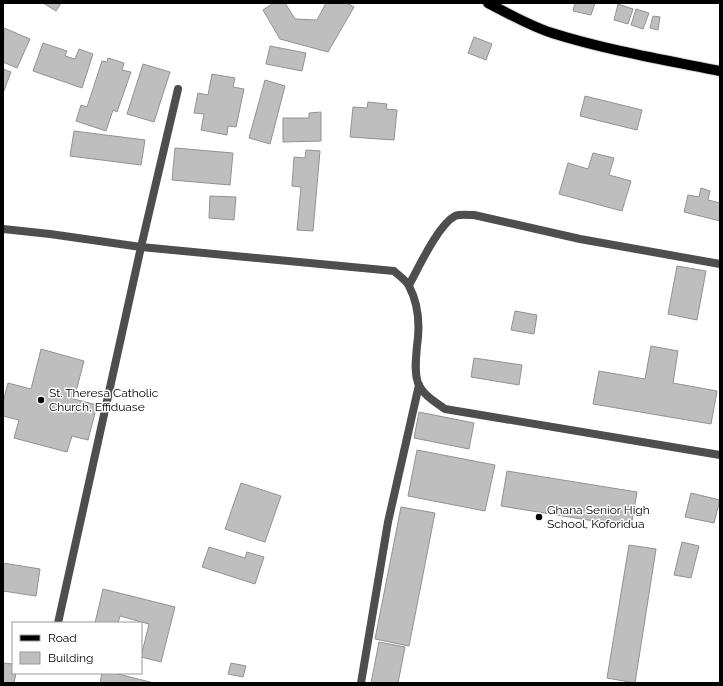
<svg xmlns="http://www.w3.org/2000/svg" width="723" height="686" viewBox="0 0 723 686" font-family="Raleway,sans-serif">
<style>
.building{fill:#bebebe;stroke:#929292}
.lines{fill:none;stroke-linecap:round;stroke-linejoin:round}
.primary-casing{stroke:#dbdbdb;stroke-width:12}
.lane{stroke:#4e4e4e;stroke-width:8}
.street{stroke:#4e4e4e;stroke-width:8}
.primary{stroke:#000;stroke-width:10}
.poi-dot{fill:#000;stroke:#fff;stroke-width:1.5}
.labels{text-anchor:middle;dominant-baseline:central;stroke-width:3;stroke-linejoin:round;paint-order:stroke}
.poi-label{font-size:12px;fill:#000;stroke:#fff;text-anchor:start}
</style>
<rect width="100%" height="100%" fill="#fff"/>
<path class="building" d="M43 3H61L56 11Z
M274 3H285L295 19 317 20 326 3H347L354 7 328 52 280 39 263 10Z
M575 3H595L591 15 573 11Z
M618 4 633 9 628 24 614 20Z
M636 9 649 13 643 29 631 25Z
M653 16 660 17 658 30 650 28Z
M4 28 30 39 17 68 3 62Z
M474 37 492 44 486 60 468 53Z
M43 43 67 51 65 56 75 59 79 49 93 54 82 88 33 71Z
M270 46 306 53 302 71 266 64Z
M108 58 124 63 122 70 131 72 117 112 113 110 106 131 76 121 81 105 87 107 102 61 107 62Z
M143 64 170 72 154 122 127 114Z
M3 69 11 72 3 93Z
M212 74 235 78 233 87 244 89 236 127 228 126 227 135 201 130 204 114 194 113 198 93 208 95Z
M265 80 285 86 270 144 249 138Z
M585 96 642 110 637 130 580 116Z
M368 102 387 104 386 109 397 110 394 140 350 137 353 107 367 108Z
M321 112V141L283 142V118H309V113Z
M74 131 145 140 141 165 70 156Z
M175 148 233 153 230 185 172 180Z
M306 150 320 151 313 231 297 230 301 187 292 186 294 157 305 158Z
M593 153 614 158 609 175 631 181 622 211 559 194 568 163 588 169Z
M701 188 710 191 708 200 720 203V221L684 212 688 195 699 197Z
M210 196 236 197 234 220 209 218Z
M677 266 706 271 697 320 668 314Z
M515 311 537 315 534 334 511 330Z
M651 346 678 351 673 383 717 391 711 424 593 404 599 371 645 379Z
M41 349 84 361 74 399 97 405 88 440 72 436 67 452 14 438 19 420 3 416V402L8 383 31 389Z
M474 358 522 365 519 385 471 377Z
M419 412 474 423 469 449 414 438Z
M417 450 495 465 485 511 408 496Z
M507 471 637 492 631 527 501 506Z
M241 483 281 496 265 542 225 529Z
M691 493 720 500 714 523 685 517Z
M401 507 435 513 409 646 375 639Z
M682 542 699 546 691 578 674 575Z
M629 545 656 549 635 683 607 678Z
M209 547 245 558 247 552 264 557 255 584 202 567Z
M3 563 40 569 36 596 3 591Z
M103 589 175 607 161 662 141 657 149 624 120 616 118 623H95Z
M379 642 405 647 398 683H371Z
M3 663 13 664V673H16L14 683H3Z
M231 663 246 666 243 677 228 674Z
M102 673H114L154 683H100Z"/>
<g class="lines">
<defs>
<path id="primary" d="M488 3C509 14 530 26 552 33 606 50 665 60 720 71"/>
</defs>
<use href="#primary" class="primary-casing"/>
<path class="lane" d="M141 247 394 271C398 275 406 280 409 286 419 305 420 326 417 346 416 359 414 372 418 383 423 395 435 402 445 409L720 455
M409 285C419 267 438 225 455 216 460 214 468 215 474 215L580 239 720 264
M361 683 388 522 419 385"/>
<path class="street" d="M3 229 50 234 141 247
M58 623 141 247 178 89"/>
<use href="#primary" class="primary"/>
</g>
<g class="poi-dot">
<circle cx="41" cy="400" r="4"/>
<circle cx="539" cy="517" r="4"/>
</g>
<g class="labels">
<g class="poi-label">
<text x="49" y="393">St. Theresa Catholic<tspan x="49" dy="14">Church, Effiduase</tspan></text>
<text x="547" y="510">Ghana Senior High<tspan x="547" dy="14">School, Koforidua</tspan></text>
</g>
</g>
<rect width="723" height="686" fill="none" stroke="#000000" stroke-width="8"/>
<rect x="12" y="622" width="130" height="52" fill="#ffffff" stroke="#999999"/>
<rect x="20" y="635" width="20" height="6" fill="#000000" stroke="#999999"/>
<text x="48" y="642" font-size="12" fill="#000000">Road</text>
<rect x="20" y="652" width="20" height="12" fill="#bebebe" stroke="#999999"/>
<text x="48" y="662" font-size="12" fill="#000000">Building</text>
</svg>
